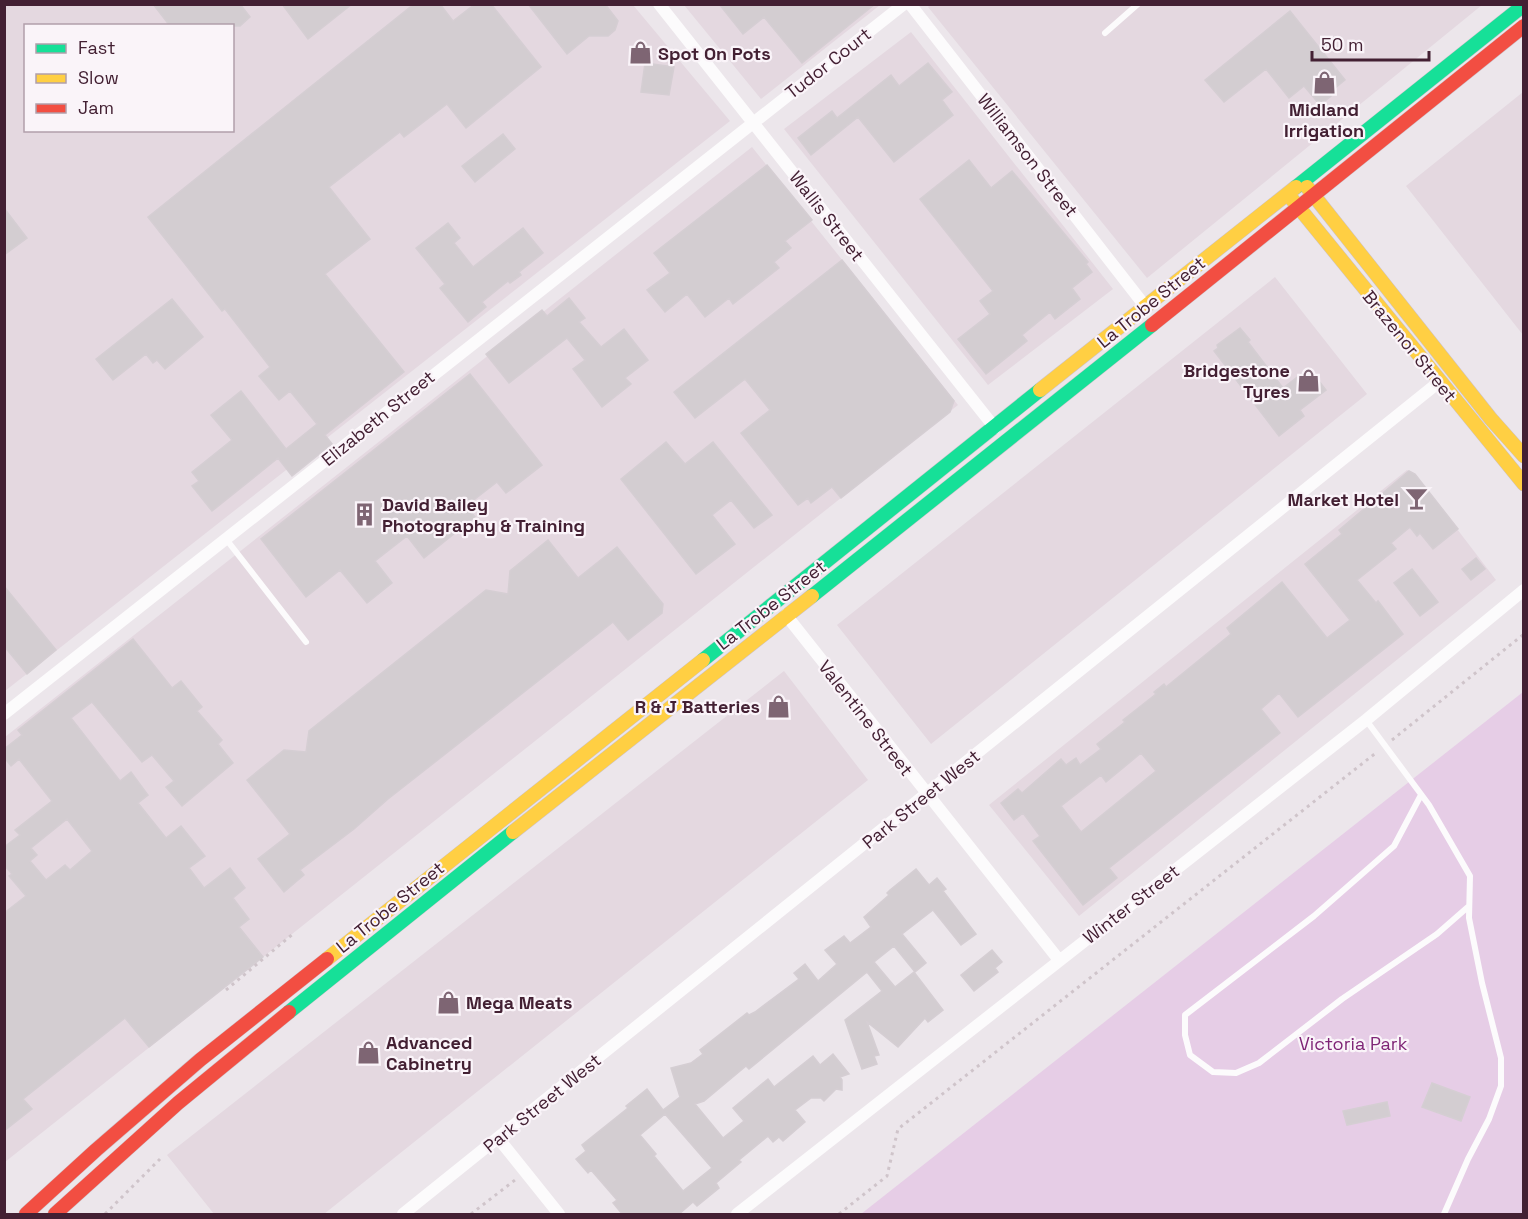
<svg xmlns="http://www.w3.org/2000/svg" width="1528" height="1219" viewBox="0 0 1528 1219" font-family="'Space Grotesk',sans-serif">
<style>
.built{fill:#e4d8e0;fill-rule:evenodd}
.green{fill:#e6cde6}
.building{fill:#d3cdd1;stroke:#d5ced3;stroke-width:1.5;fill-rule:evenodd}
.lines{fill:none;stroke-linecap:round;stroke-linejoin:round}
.fast-casing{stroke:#ccc2c9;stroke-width:15}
.slow-casing{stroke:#ccc2c9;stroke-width:15}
.jam-casing{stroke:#ccc2c9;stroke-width:15}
.path{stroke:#cfc4ca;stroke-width:3;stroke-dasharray:3 4.5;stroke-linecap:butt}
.lane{stroke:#fcfbfc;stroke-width:6}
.street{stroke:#fcfbfc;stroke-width:12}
.fast{stroke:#16e098;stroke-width:14}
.slow{stroke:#ffcf43;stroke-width:14}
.jam{stroke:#f24e42;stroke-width:14}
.labels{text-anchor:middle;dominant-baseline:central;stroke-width:4.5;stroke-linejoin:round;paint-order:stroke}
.poi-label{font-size:18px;font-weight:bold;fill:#432033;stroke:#faf4f9;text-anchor:start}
.street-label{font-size:18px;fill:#432033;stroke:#faf4f9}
.park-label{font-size:18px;fill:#7f2576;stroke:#faf4f9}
</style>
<rect width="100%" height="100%" fill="#ece6eb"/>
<path class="built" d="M931 4 1482 5 1147 278 928 7Z
M5 5H633L730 121 5 691ZM26 26H232V130H26Z
M684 5H880L761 99Z
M911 32 1113 289 988 385 784 129Z
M1523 92V335L1406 186Z
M752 147 958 405 5 1162V737Z
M1275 277 1367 394 931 744 837 625Z
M1407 470 1415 474 1496 580 1079 916 989 805Z
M784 671 868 780 324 1214H214L167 1155Z"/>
<path class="green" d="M1523 692V1214H861Z"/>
<path class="building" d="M153 4H240L250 17 240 26H170Z
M282 4H352L308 39Z
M414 4H440L453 21 475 4H491L541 67 466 128 447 104 404 137 400 132 329 187 370 239 325 274 404 372 325 435 332 444 292 476 278 458 212 511 192 486 199 481 192 472 232 440 211 415 241 391 286 449 317 424 290 391 279 400 259 376 270 367 225 309 222 311 148 217Z
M528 4H605L618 21 615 30 608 36H589L567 54Z
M719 4H875L802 63 764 17 743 34Z
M1290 11 1345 80 1329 93 1331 96 1320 105 1304 86 1289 98 1266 69 1224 102 1205 80Z
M645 63 674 67 669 95 641 92Z
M928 63 952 92 942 100 953 115 894 162 858 117 811 155 798 138 832 111 837 118 891 75 899 86Z
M503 134 515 149 475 182 462 166Z
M969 160 991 188 1012 171 1088 262 1086 264 1092 272 1072 288 1080 299 1055 319 1050 312 1022 335 1027 341 986 374 958 339 990 314 980 301 993 291 920 199Z
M767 165 812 220 785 241 791 248 774 262 779 268 733 304 729 298 705 317 687 294 665 312 647 290 670 273 654 253Z
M4 208 27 238 4 255Z
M448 223 460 238 454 243 473 267 523 228 543 253 519 272 521 275 510 283 508 281 482 302 486 307 468 322 440 288 445 284 416 248Z
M842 260 954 401 950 412 841 498 832 487 811 503 808 498 798 505 741 433 770 410 745 379 695 418 674 392Z
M569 298 585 318 579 322 601 347 624 329 648 360 625 378 631 384 602 407 573 369 585 360 567 338 509 383 486 354 542 310 547 316Z
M172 299 203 337 165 369 157 360 153 363 146 354 113 380 96 359Z
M1240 328 1250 340 1248 342 1283 388 1309 368 1326 390 1300 410 1304 416 1279 436 1214 351 1218 348 1217 345Z
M470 374 542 465 506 493 497 482 466 506 475 517 424 558 407 536 375 561 392 583 367 603 340 570 306 597 261 539Z
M666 442 685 464 713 442 772 515 754 528 731 500 712 515 735 544 696 574 621 479Z
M1409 471 1415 474 1458 529 1433 549 1420 533 1417 536 1410 527 1391 543 1396 549 1357 580 1376 603 1378 601 1403 634 1298 717 1279 693 1261 709 1280 733 1109 868 1117 878 1083 905 1033 841 1040 836 1023 813 1014 820 1001 803 1018 789 1022 793 1061 759 1066 765 1076 758 1080 765 1101 749 1097 744 1125 722 1123 720 1156 694 1154 692 1164 684 1166 687 1231 634 1227 628 1282 582 1327 638 1350 620 1305 564 1342 534 1339 530ZM1141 753 1156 771 1081 832 1061 806 1101 775 1106 782Z
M548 540 578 578 617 547 663 604 662 613 628 640 613 622 388 799 354 829 300 870 304 875 284 892 258 859 290 834 247 780 284 750 306 752 309 731 486 590 508 594 510 571Z
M1476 558 1485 569 1471 580 1462 569Z
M1412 569 1438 602 1420 616 1394 583Z
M4 586 56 650 27 674 4 646Z
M133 639 172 688 181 681 202 707 197 711 222 740 218 744 233 763 182 806 166 787 174 781 152 755 142 762 92 702 71 718 120 781 131 772 148 795 138 803 166 838 181 826 205 856 189 868 204 888 230 868 245 888 233 898 249 919 239 927 263 957 149 1047 125 1018 23 1099 32 1109 4 1131V913L26 896 9 876 12 874 4 865V847L20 835 15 830 52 801 19 759 11 766 4 757V749L22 735 18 730ZM67 819 92 851 70 870 65 865 46 880 30 861 37 855 31 848Z
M916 869 929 885 937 878 946 889 943 891 976 934 961 945 933 910 902 934 926 963 915 972 894 946 874 962 895 987 914 972 943 1010 928 1022 925 1018 898 1047 867 1022 879 1055 874 1056 877 1064 862 1069 845 1020 882 991 867 972 749 1069 746 1066 704 1101 695 1104 723 1138 744 1121 733 1108 768 1079 774 1087 813 1056 820 1065 833 1054 849 1074 840 1077 842 1080V1090L836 1089 824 1101 821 1098H811L795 1110 805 1122 783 1141 779 1137 773 1142 768 1136 739 1160 741 1162 716 1183 719 1188 697 1206 693 1202 678 1215H623L613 1203 617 1200 591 1170 588 1173 576 1159 586 1151 582 1145 628 1108 626 1106 647 1089 663 1110 680 1097 671 1068 691 1063 703 1054 700 1050 747 1013 749 1015 755 1012 799 979 794 973 805 964 818 981 837 964 825 950 844 936 850 943 871 927 864 917 889 895 887 893 890 890ZM665 1114 712 1168 683 1191 654 1156 656 1154 640 1135Z
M992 950 1002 962 995 968 998 972 974 991 961 975Z
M1432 1083 1470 1097 1461 1121 1422 1107Z
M1387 1102 1390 1116 1347 1125 1343 1111Z"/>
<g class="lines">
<defs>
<path id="fast" d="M1296 187 1524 5
M812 596 1152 325
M703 660 1040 390
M289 1012 513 832"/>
<path id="slow" d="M1307 187 1491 419 1524 456
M1291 198 1524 484
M1040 390 1296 187
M513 832 812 596
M327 959 703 660"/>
<path id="jam" d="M1152 325 1524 26
M26 1214 96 1150 200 1060 327 959
M55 1214 178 1103 289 1012"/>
</defs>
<use href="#fast" class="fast-casing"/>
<use href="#slow" class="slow-casing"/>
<use href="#jam" class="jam-casing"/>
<path class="path" d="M1392 740 1524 634
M226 990 294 933
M105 1214 160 1159
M471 1214 515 1180
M839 1214 887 1176 898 1129 1377 752"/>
<path class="lane" d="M1105 33 1138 4
M226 539 306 642
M1366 720 1429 805 1470 876 1469 918 1482 983 1501 1058V1086L1489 1119 1468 1159 1444 1214
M1421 795 1394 846 1314 916 1185 1015V1035L1190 1055 1213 1072 1236 1073 1259 1063 1342 999 1437 934 1469 906"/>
<path class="street" d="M659 4 995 428
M910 4 1145 306
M786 615 1059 960
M4 714 904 4
M498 1138 559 1214
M403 1214 1439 382
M737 1214 1366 720 1524 590"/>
<use href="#fast" class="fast"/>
<use href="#slow" class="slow"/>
<use href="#jam" class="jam"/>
</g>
<defs>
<symbol id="shop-bare" viewBox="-9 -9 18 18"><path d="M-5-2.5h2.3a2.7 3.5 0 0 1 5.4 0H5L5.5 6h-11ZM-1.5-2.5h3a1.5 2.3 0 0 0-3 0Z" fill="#7e6573" stroke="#faf4f9" stroke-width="2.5" paint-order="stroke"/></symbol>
<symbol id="bar-bare" viewBox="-9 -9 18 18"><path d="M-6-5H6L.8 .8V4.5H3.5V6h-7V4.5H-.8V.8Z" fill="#7e6573" stroke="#faf4f9" stroke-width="2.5" paint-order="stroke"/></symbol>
<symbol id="building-bare" viewBox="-9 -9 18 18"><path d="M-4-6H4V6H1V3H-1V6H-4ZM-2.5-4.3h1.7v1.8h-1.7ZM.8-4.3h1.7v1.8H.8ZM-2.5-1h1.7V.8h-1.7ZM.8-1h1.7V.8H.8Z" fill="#7e6573" stroke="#faf4f9" stroke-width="2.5" paint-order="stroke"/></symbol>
</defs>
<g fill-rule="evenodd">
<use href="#shop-bare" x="624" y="36" width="33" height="33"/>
<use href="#shop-bare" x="1308" y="66" width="33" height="33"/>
<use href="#shop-bare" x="1292" y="364" width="33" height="33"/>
<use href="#bar-bare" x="1400" y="482" width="33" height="33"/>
<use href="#building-bare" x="348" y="498" width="33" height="33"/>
<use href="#shop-bare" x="762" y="690" width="33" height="33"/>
<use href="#shop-bare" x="432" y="986" width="33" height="33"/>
<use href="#shop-bare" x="352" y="1036" width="33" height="33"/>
</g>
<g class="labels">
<g class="poi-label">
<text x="658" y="53">Spot On Pots</text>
<text x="1324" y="109" text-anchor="middle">Midland<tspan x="1324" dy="21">Irrigation</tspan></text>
<text x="1290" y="370" text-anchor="end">Bridgestone<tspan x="1290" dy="21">Tyres</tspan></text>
<text x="1399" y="499" text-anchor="end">Market Hotel</text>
<text x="382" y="504">David Bailey<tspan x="382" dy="21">Photography &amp; Training</tspan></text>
<text x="760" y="706" text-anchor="end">R &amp; J Batteries</text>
<text x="466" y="1002">Mega Meats</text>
<text x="386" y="1042">Advanced<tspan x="386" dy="21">Cabinetry</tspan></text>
</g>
<g class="street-label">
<text transform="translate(828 63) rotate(-38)">Tudor Court</text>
<text transform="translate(1028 155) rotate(52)">Williamson Street</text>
<text transform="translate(827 216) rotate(52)">Wallis Street</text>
<text transform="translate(1151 302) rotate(-39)">La Trobe Street</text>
<text transform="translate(1410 346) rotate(51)">Brazenor Street</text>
<text transform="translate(378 418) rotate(-39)">Elizabeth Street</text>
<text transform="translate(771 605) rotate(-38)">La Trobe Street</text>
<text transform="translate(866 718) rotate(52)">Valentine Street</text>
<text transform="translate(921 799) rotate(-39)">Park Street West</text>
<text transform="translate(1131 904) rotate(-38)">Winter Street</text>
<text transform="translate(390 907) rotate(-39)">La Trobe Street</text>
<text transform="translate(542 1103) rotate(-39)">Park Street West</text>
</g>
<g class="park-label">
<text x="1353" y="1043">Victoria Park</text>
</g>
</g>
<rect width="1528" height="1219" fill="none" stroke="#432033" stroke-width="12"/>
<rect x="24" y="24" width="210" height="108" fill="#faf4f9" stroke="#b19faa" stroke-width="1.5"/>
<rect x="36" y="44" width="30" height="9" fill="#16e098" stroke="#b19faa" stroke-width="1.5"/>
<text x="78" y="54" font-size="18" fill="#432033">Fast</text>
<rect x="36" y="74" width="30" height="9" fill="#ffcf43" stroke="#b19faa" stroke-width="1.5"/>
<text x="78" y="84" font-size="18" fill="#432033">Slow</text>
<rect x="36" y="104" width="30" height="9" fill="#f24e42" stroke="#b19faa" stroke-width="1.5"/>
<text x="78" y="114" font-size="18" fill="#432033">Jam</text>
<path d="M1312 51v9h117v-9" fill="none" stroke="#432033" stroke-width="3"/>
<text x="1321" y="51" font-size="18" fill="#432033" stroke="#faf4f9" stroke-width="4.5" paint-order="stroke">50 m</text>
</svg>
